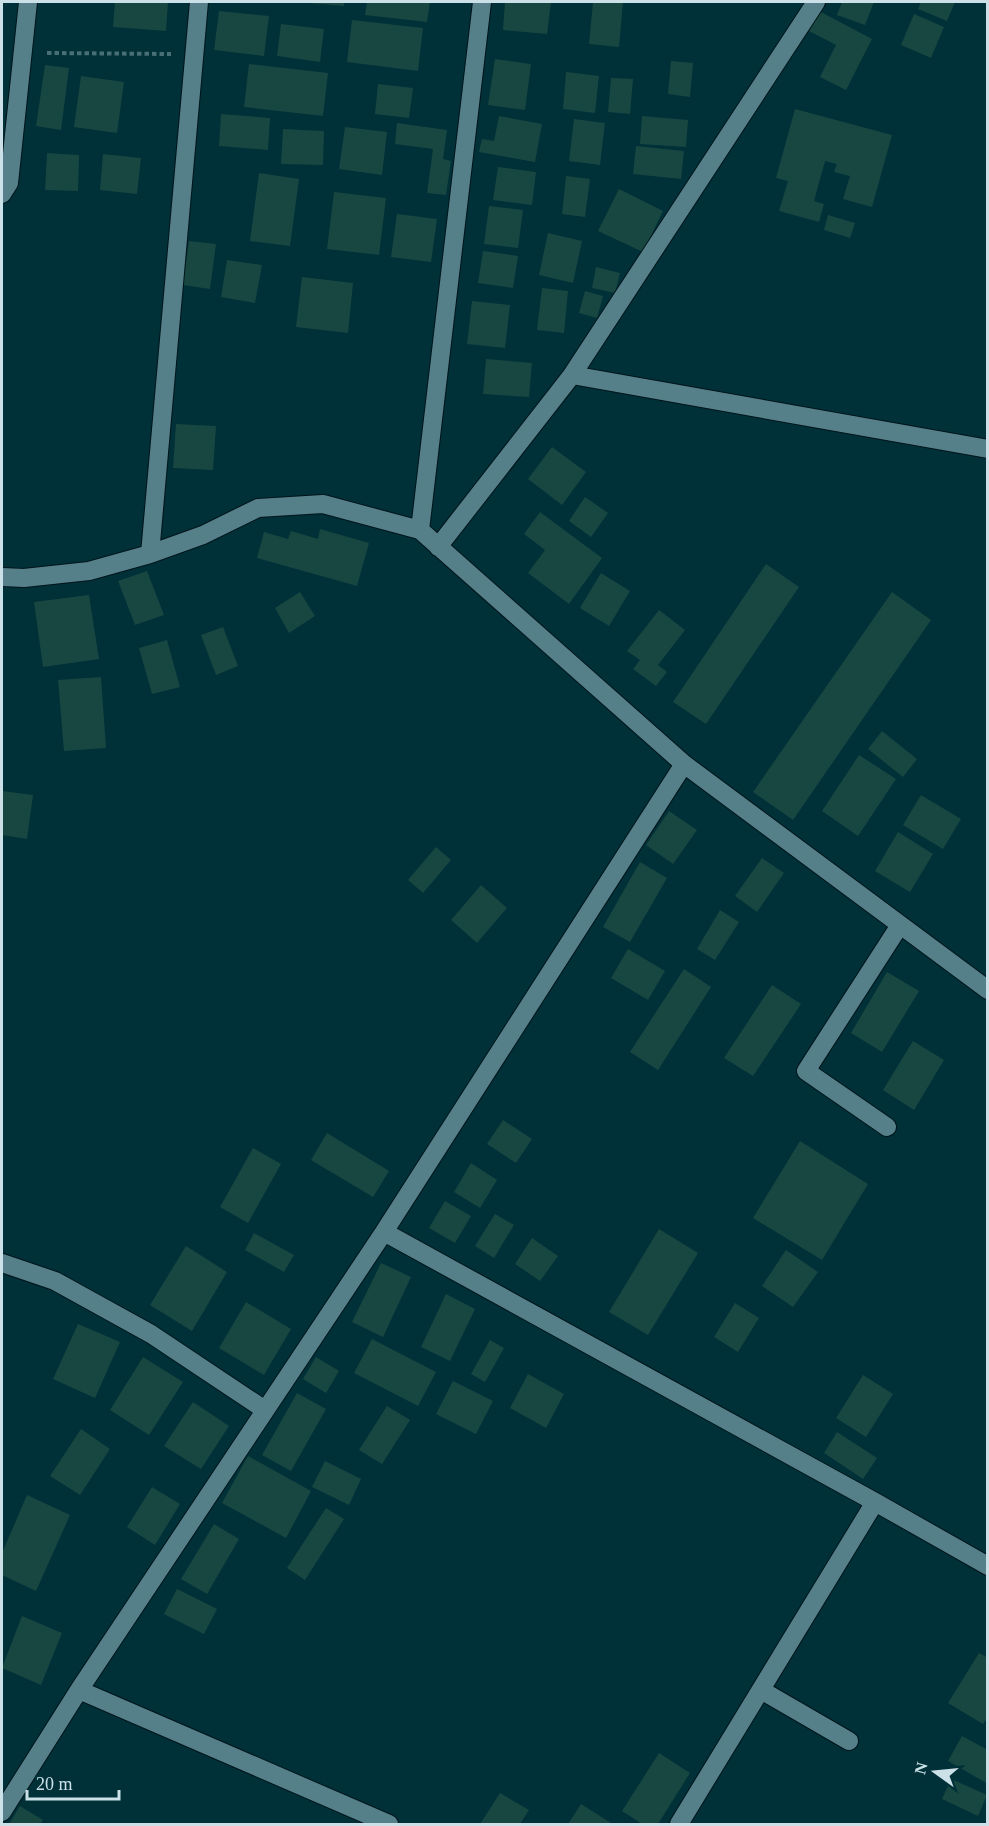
<svg xmlns="http://www.w3.org/2000/svg" width="989" height="1826" viewBox="0 0 989 1826" font-family="'Times New Roman',serif">
<style>
.building{fill:#184742}
.lines{fill:none;stroke-linecap:round;stroke-linejoin:round}
.minor-casing{stroke:#01151a;stroke-width:20}
.path{stroke:#486e76;stroke-width:4;stroke-dasharray:4.5 3;stroke-linecap:butt}
.minor{stroke:#55808a;stroke-width:18}
</style>
<rect width="100%" height="100%" fill="#003038"/>
<path class="building" d="M115 2H168L166 31 113 27Z
M309 2H344V6L309 3Z
M367 2H430L427 22 365 15Z
M505 2H551L547 34 503 30Z
M593 2H623L619 47 589 44Z
M842 2H874L865 25 837 15Z
M921 2H955L947 21 918 9Z
M219 11 269 16 264 56 214 50Z
M819 11 872 39 846 90 820 77 836 45 809 31Z
M914 14 944 27 931 58 901 45Z
M352 20 423 28 418 71 347 62Z
M281 24 324 29 320 62 277 56Z
M495 59 531 64 525 110 488 105Z
M671 61 693 63 690 97 668 94Z
M249 64 328 73 323 116 244 107Z
M45 65 69 68 61 130 36 126Z
M566 72 599 76 595 113 563 109Z
M81 76 124 82 117 133 74 127Z
M611 78 633 79 630 114 608 112Z
M378 84 413 88 409 118 375 114Z
M795 109 892 135 872 207 843 199 850 176 834 172 837 164 825 161 814 201 824 204 819 222 779 211 788 181 776 178Z
M221 114 270 118 268 150 219 146Z
M499 116 542 124 535 162 479 152 482 139 494 141Z
M642 116 688 120 686 147 640 144Z
M574 119 605 123 600 165 569 161Z
M397 123 447 130 443 159 451 161 446 195 427 193 433 149 395 144Z
M345 127 387 132 382 175 339 169Z
M283 129 324 131 323 165 281 164Z
M636 146 684 151 681 179 633 174Z
M47 153 79 155 78 191 45 190Z
M103 154 141 158 137 194 100 190Z
M498 167 536 172 532 205 493 200Z
M259 173 299 179 290 246 250 241Z
M566 176 590 179 585 217 562 214Z
M619 189 663 211 643 252 598 231Z
M334 192 386 198 379 255 327 249Z
M489 206 523 210 518 248 484 244Z
M397 214 437 219 431 262 391 257Z
M828 215 855 223 850 238 824 230Z
M548 233 582 241 573 283 539 275Z
M189 241 216 244 210 289 183 285Z
M483 251 518 256 513 288 478 283Z
M227 260 262 265 255 303 221 297Z
M596 267 620 273 615 293 592 288Z
M302 277 353 283 348 333 296 327Z
M542 288 568 291 564 333 537 330Z
M585 291 603 296 597 318 579 313Z
M472 301 510 305 505 348 467 344Z
M486 359 532 363 529 397 483 394Z
M176 424 216 426 213 470 173 468Z
M552 447 586 472 562 505 528 479Z
M585 497 608 513 591 537 569 521Z
M540 512 602 558 569 604 528 573 545 550 524 534Z
M320 529 369 543 357 586 257 558 264 532 288 539 291 531 318 539Z
M766 564 799 587 706 724 673 702Z
M147 571 164 615 135 625 118 581Z
M601 573 630 591 609 626 580 608Z
M300 592 315 616 289 633 275 608Z
M892 592 931 620 793 820 753 792Z
M89 595 99 659 43 667 34 602Z
M659 610 685 630 658 665 667 672 656 686 633 669 640 660 627 651Z
M223 627 238 666 216 675 201 635Z
M167 640 180 687 152 694 139 648Z
M101 677 106 748 64 751 58 680Z
M882 731 917 759 903 777 868 749Z
M859 755 896 779 858 836 822 811Z
M2 791 33 795 27 839 2 835Z
M921 795 961 819 943 849 903 825Z
M669 811 697 830 673 864 646 845Z
M898 832 933 854 910 892 875 871Z
M436 847 451 860 423 893 408 880Z
M762 858 784 873 757 912 735 896Z
M640 862 667 878 630 942 603 927Z
M481 885 507 908 477 943 451 920Z
M720 910 739 922 715 960 697 949Z
M628 949 665 971 648 1000 611 978Z
M684 969 711 987 658 1070 630 1052Z
M887 972 919 991 882 1052 851 1033Z
M772 985 801 1004 753 1076 724 1058Z
M913 1041 944 1060 914 1110 883 1090Z
M503 1120 532 1139 516 1163 487 1144Z
M327 1133 389 1171 373 1197 311 1160Z
M800 1141 868 1184 822 1260 753 1218Z
M253 1148 281 1164 248 1223 220 1207Z
M471 1163 497 1180 480 1208 454 1192Z
M445 1201 471 1216 455 1243 429 1228Z
M495 1214 514 1225 494 1258 475 1246Z
M659 1229 698 1253 648 1335 609 1312Z
M254 1233 294 1255 284 1272 245 1250Z
M532 1238 558 1256 540 1281 515 1264Z
M186 1246 227 1272 192 1331 150 1305Z
M786 1250 818 1272 793 1307 762 1286Z
M381 1263 411 1277 383 1337 352 1322Z
M446 1294 475 1309 450 1361 421 1347Z
M246 1302 291 1329 264 1375 219 1348Z
M735 1303 759 1318 738 1352 714 1337Z
M78 1324 120 1342 95 1398 53 1379Z
M372 1339 436 1372 418 1406 354 1373Z
M490 1340 504 1348 485 1382 471 1374Z
M143 1357 183 1382 149 1435 110 1410Z
M316 1357 339 1371 326 1393 303 1379Z
M528 1374 564 1394 546 1428 510 1408Z
M863 1375 893 1394 866 1437 836 1418Z
M453 1381 493 1401 476 1434 436 1414Z
M297 1393 326 1409 291 1471 262 1455Z
M193 1402 229 1426 201 1469 164 1446Z
M387 1406 410 1420 382 1464 359 1450Z
M81 1429 110 1449 80 1495 50 1476Z
M837 1432 877 1458 863 1479 824 1453Z
M248 1456 311 1491 286 1538 222 1503Z
M325 1461 361 1479 349 1505 312 1487Z
M152 1487 180 1504 155 1545 127 1527Z
M27 1495 70 1515 36 1591 2 1575V1553Z
M326 1508 344 1519 305 1580 287 1568Z
M214 1524 239 1539 207 1594 181 1579Z
M177 1589 217 1609 204 1634 164 1614Z
M22 1616 62 1633 41 1685 2 1668Z
M979 1653 988 1658V1717L983 1724 948 1703Z
M962 1736 988 1750V1784L948 1761Z
M659 1753 690 1773 658 1824H642L622 1811Z
M951 1779 987 1795 978 1816 942 1799Z
M500 1793 529 1810 520 1824H480Z
M581 1804 611 1823 610 1824H568Z
M20 1806 43 1820 40 1824H9Z"/>
<g class="lines">
<defs>
<path id="minor" d="M2 194 9 183 28 2
M572 375 988 449
M420 530 482 2
M438 547 572 375 816 2
M150 554 199 2
M2 577 24 578 89 571 150 554 203 535 258 508 323 504 420 530 684 764 988 990
M887 1127 806 1071 900 925
M384 1232 875 1502 988 1566
M2 1263 55 1281 151 1334 265 1410
M79 1690 389 1824
M761 1690 849 1741
M2 1812 79 1690 384 1232 684 764
M679 1824 875 1502"/>
</defs>
<use href="#minor" class="minor-casing"/>
<path class="path" d="M47 53 171 54"/>
<use href="#minor" class="minor"/>
</g>
<rect width="989" height="1826" fill="none" stroke="#cbe1e7" stroke-width="6"/>
<g transform="translate(935 1772) rotate(285)" stroke="#003038" stroke-width="4.5" paint-order="stroke">
<path d="M0-4.5L10 22L0 15L-10 22Z" fill="#cbe1e7"/>
<text y="-9" font-size="16" font-weight="bold" text-anchor="middle" fill="#cbe1e7">N</text>
</g>
<path d="M27 1790v9h92v-9" fill="none" stroke="#cbe1e7" stroke-width="3"/>
<text x="36" y="1790" font-size="18" fill="#cbe1e7" stroke="#003038" stroke-width="4.5" paint-order="stroke">20 m</text>
</svg>
